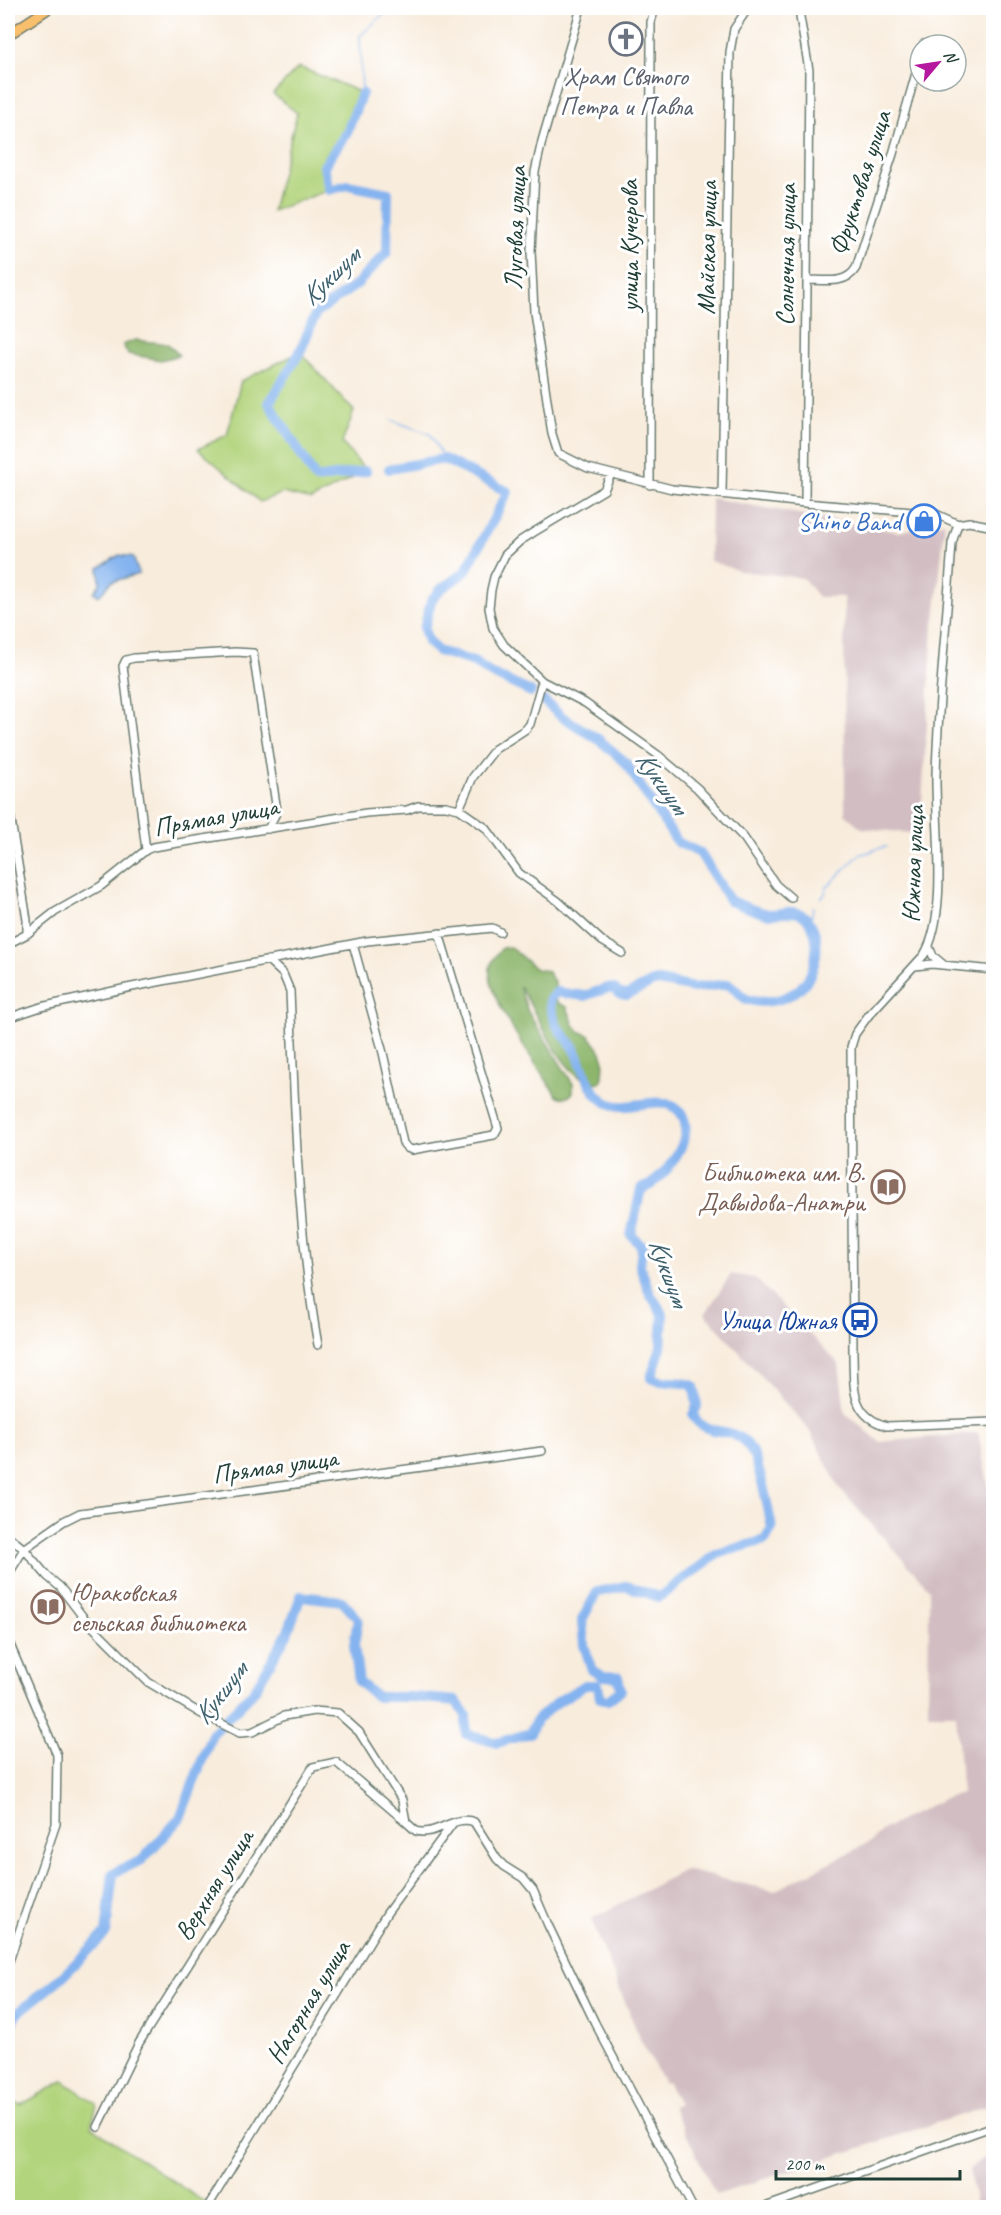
<svg xmlns="http://www.w3.org/2000/svg" width="1001" height="2215" viewBox="0 0 1001 2215" font-family="Caveat,sans-serif">
<style>
.built{fill:#f7d0ca}
.industrial{fill:#d2bec2}
.green{fill:#b2d47d;stroke:#688858;stroke-width:1.5}
.forest{fill:#8db66c;stroke:#567a50;stroke-width:1.5}
.water{fill:#84b3ef;stroke:#527892;stroke-width:1.5}
.lines{fill:none;stroke-linecap:round;stroke-linejoin:round}
.stream{stroke:#84b3ef;stroke-width:1.5}
.river{stroke:#84b3ef;stroke-width:10}
.minor-casing{stroke:#6b7a6f;stroke-width:10}
.highway-casing{stroke:#6b7a6f;stroke-width:12}
.minor{stroke:#fff;stroke-width:7}
.highway{stroke:#f8bf6c;stroke-width:9}
.labels{text-anchor:middle;dominant-baseline:central;stroke-width:6;stroke-linejoin:round;paint-order:stroke}
.worship-label{font-size:26px;fill:#5b616d;stroke:#fff}
.street-label{font-size:26px;fill:#1f3d34;stroke:#fff}
.shop-label{font-size:26px;fill:#366cbe;stroke:#fff;text-anchor:end}
.education-label{font-size:26px;fill:#785e54;stroke:#fff;text-anchor:end}
.transit-label{font-size:26px;fill:#164399;stroke:#fff;text-anchor:end}
.water-label{font-size:27px;font-style:italic;fill:#3d606c;stroke:#fff}
</style>
<rect width="100%" height="100%" fill="#fff"/>
<filter id="ink" filterUnits="userSpaceOnUse"><feTurbulence type="fractalNoise" baseFrequency=".0167" numOctaves="2"/><feDisplacementMap in="SourceGraphic" scale="12" xChannelSelector="R" yChannelSelector="G"/><feConvolveMatrix kernelMatrix="1 2 1 2 8 2 1 2 1" color-interpolation-filters="sRGB"/></filter>
<filter id="wash" filterUnits="userSpaceOnUse"><feTurbulence type="fractalNoise" baseFrequency=".008" numOctaves="4" result="noise"/><feDisplacementMap in="SourceGraphic" scale="24" xChannelSelector="R" yChannelSelector="G"/><feGaussianBlur stdDeviation="1.35" result="paint"/><feColorMatrix in="noise" values="0 0 0 0 0 0 0 0 0 0 0 0 0 0 0 0 0 1.4 0 .05"/><feComposite in="paint" operator="in"/></filter>
<g filter="url(#wash)">
<rect width="100%" height="100%" fill="#f8ecdc"/>
<path class="built" d="M989 1004H993V1148H990Z"/>
<path class="industrial" d="M711 498 898 532 945 522 935 619 933 627 920 834 861 828 845 814 844 597H818L803 578 740 571 710 561Z
M731 1274 755 1278 839 1364 845 1413 880 1442 978 1433 994 1515 993 1537 985 1550 994 1592V2104L716 2195 673 2107 679 2104 667 2082 664 2083 640 2039 591 1919 685 1870 774 1891 872 1841 882 1830 943 1799 962 1794 956 1714H928L929 1589 839 1488 809 1430 705 1314Z
M993 2155V2207H976L969 2169 984 2158Z"/>
<path class="green" d="M299 67 362 93 347 132 324 166 329 190 272 211 297 113 273 94Z
M300 352 354 411 342 443 366 471 311 500 283 493 260 502 198 449 227 435 241 381Z
M63 2081 97 2104 91 2126 207 2204 201 2208 8 2207V2100L21 2105Z"/>
<path class="forest" d="M135 340 168 344 179 355 161 360 128 354 123 345Z
M510 947 536 969 547 971 555 983V997L558 1003 567 1007 574 1025 579 1031 590 1036 601 1052 604 1061 603 1077 601 1082C564 1089 536 1008 519 986L528 1012 573 1084V1092C569 1098 565 1099 557 1096 541 1071 485 997 490 968 492 960 496 954 502 948Z"/>
<path class="water" d="M119 555 133 557 139 574 111 582 99 596 94 592 100 584 99 568Z"/>
<g class="lines">
<path class="stream" d="M362 93 360 36 390 8
M391 420 430 434 444 459
M821 898 825 894 827 887 860 854C869 854 876 847 887 847
M806 918 812 915 813 907"/>
<path class="river" d="M362 93 347 132 324 166 329 190 348 185 388 193 387 252 356 285 316 313 300 352 269 403 316 479 366 471
M389 469 444 459 508 492 465 572 441 589 431 601 424 629 428 642 438 651 474 662 490 673 531 692
M8 2042 15 2015 61 1978 106 1933 113 1873 142 1860 180 1818 212 1734 254 1691 287 1634 301 1596 342 1601 358 1619 354 1645 359 1682 377 1697H413L456 1701 466 1715V1734L497 1743 530 1733 537 1719 559 1701 585 1685H598L600 1698 608 1700 621 1690 618 1677 603 1676 592 1670 584 1645 582 1620 597 1592 626 1586 659 1597 717 1554 765 1540 772 1528C768 1508 759 1455 745 1442 730 1426 703 1437 693 1415L697 1406 694 1386C679 1379 665 1385 651 1378L661 1347 663 1314 650 1294 640 1266 642 1246 631 1235 641 1189C645 1187 650 1186 653 1183 671 1169 700 1129 677 1109 656 1092 629 1115 606 1102 587 1091 584 1065 574 1048 569 1040 562 1034 557 1026 553 1017 550 1008 550 999L557 992 584 996 608 988 614 989 620 994 627 995 653 982 659 981 694 988 728 984C737 988 739 997 749 1000 767 1005 792 999 804 984 819 967 823 927 801 914 792 909 779 915 769 914 756 912 742 905 730 901L700 853 677 842 625 762 598 739 561 716 544 701"/>
</g>
</g>
<g filter="url(#ink)">
<g class="lines">
<defs>
<path id="minor" d="M581 8 542 141 535 172 531 251 534 312 552 434 558 453 588 468 672 489 805 503 936 514 958 524
M801 8 800 17 809 70 805 503
M924 45V44
M807 280C825 280 846 285 856 268L893 154 920 59
M611 474 604 490 534 532 520 541 505 555 494 577 491 590 489 608 493 628 504 645 542 681 585 703 658 755 697 788 744 838 776 885 791 898
M650 485 651 22 655 8
M722 494 730 52 734 29 748 8
M958 524 952 543C947 620 938 697 936 775 935 822 949 915 924 955L868 1016 855 1034 851 1047 853 1354C854 1386 850 1416 887 1426L994 1422
M958 524 969 522 994 527
M8 802 27 920V934
M459 809 473 777 495 749 526 729 530 724 542 681
M146 850 123 666 126 660 134 658 235 652 253 653 277 811 268 829
M8 944 27 934 55 912 101 886 146 850 153 847 366 813 407 810 418 806H446L459 809 486 828 519 873 558 901 602 941 622 953
M353 944 383 1053 403 1143 407 1148 412 1150 494 1135 498 1128 439 933
M929 947 933 956 944 965
M268 960 283 974 290 991C295 1109 297 1229 318 1345
M915 966 932 964 994 970
M8 1018 41 1007 127 988 367 941 492 928 500 932
M8 1536 24 1549 47 1576 60 1587 83 1617 148 1682 200 1713 240 1733 252 1732 284 1716 314 1711 338 1713 359 1732 402 1800 406 1822 416 1831C436 1837 454 1814 474 1822L497 1859 504 1866 523 1878 533 1890 548 1925 595 2023 693 2208
M8 1575 24 1549 64 1521 80 1513 542 1451
M8 1640 57 1755 56 1824 8 1964
M98 2127 139 2043 313 1767 336 1762 406 1822
M207 2208 387 1913 453 1823
M762 2208 994 2126"/>
<path id="highway" d="M8 35 49 8"/>
</defs>
<use href="#minor" class="minor-casing"/>
<use href="#highway" class="highway-casing"/>
<use href="#minor" class="minor"/>
<use href="#highway" class="highway"/>
</g>
</g>
<defs>
<symbol id="church-ring" viewBox="-11 -11 22 22"><circle r="9.5" fill="#fff" stroke="#6b7280" stroke-width="1.5"/><path d="M-1.2-6h2.4v3.5h3.3v2.4h-3.3V6h-2.4V-.1h-3.3v-2.4h3.3Z" fill="#6b7280"/></symbol>
<symbol id="shop-ring" viewBox="-11 -11 22 22"><circle r="9.5" fill="#fff" stroke="#3f7fe0" stroke-width="1.5"/><path d="M-5-2.5h2.3a2.7 3.5 0 0 1 5.4 0H5L5.5 6h-11ZM-1.5-2.5h3a1.5 2.3 0 0 0-3 0Z" fill="#3f7fe0"/></symbol>
<symbol id="library-ring" viewBox="-11 -11 22 22"><circle r="9.5" fill="#fff" stroke="#8d6e63" stroke-width="1.5"/><path d="M-6-4Q-3-5.5-.7-3.5V5Q-3 3-6 4ZM6-4Q3-5.5 .7-3.5V5Q3 3 6 4Z" fill="#8d6e63"/></symbol>
<symbol id="bus-ring" viewBox="-11 -11 22 22"><circle r="9.5" fill="#fff" stroke="#1a4fb4" stroke-width="1.5"/><path d="M-5-6H5V4H4V6H2V4H-2V6H-4V4H-5ZM-3.5-4V0h7V-4ZM-3.5 1.2v1.5H-2V1.2ZM2 1.2v1.5H3.5V1.2Z" fill="#1a4fb4"/></symbol>
</defs>
<g fill-rule="evenodd">
<use href="#church-ring" x="607" y="20" width="38" height="38"/>
<use href="#shop-ring" x="905" y="502" width="38" height="38"/>
<use href="#library-ring" x="869" y="1168" width="38" height="38"/>
<use href="#bus-ring" x="841" y="1301" width="38" height="38"/>
<use href="#library-ring" x="29" y="1588" width="38" height="38"/>
</g>
<g class="labels">
<g class="worship-label">
<text x="626" y="76">Храм Святого<tspan x="626" dy="30">Петра и Павла</tspan></text>
</g>
<g class="street-label">
<text transform="translate(860 183) rotate(-72)">Фруктовая улица</text>
<text transform="translate(515 228) rotate(-88)">Луговая улица</text>
<text transform="translate(629 246) rotate(-90)">улица Кучерова</text>
<text transform="translate(707 248) rotate(-89)">Майская улица</text>
<text transform="translate(786 255) rotate(-89)">Солнечная улица</text>
<text transform="translate(216 817) rotate(-10)">Прямая улица</text>
<text transform="translate(913 864) rotate(-88)">Южная улица</text>
<text transform="translate(275 1466) rotate(-8)">Прямая улица</text>
<text transform="translate(214 1885) rotate(-58)">Верхняя улица</text>
<text transform="translate(308 2002) rotate(-59)">Нагорная улица</text>
</g>
<g class="shop-label">
<text x="901" y="521">Shino Band</text>
</g>
<g class="education-label">
<text x="865" y="1172">Библиотека им. В.<tspan x="865" dy="30">Давыдова-Анатри</tspan></text>
<text x="71" y="1592" text-anchor="start">Юраковская<tspan x="71" dy="30">сельская библиотека</tspan></text>
</g>
<g class="transit-label">
<text x="837" y="1320">Улица Южная</text>
</g>
<g class="water-label">
<text transform="translate(330 276) rotate(-44)">Кукшум</text>
<text transform="translate(662 782) rotate(55)">Кукшум</text>
<text transform="translate(669 1272) rotate(70)">Кукшум</text>
<text transform="translate(220 1693) rotate(-52)">Кукшум</text>
</g>
</g>
<rect width="1001" height="2215" fill="none" stroke="#fff" stroke-width="30"/>
<g transform="translate(938 63) rotate(61)"><circle r="28" fill="#ffffff" stroke="#a5b1ae" stroke-width="1.5"/>
<path d="M0-4.5L10 22L0 15L-10 22Z" fill="#b5179e"/>
<text y="-9" font-size="16" font-weight="bold" text-anchor="middle" fill="#1f3d34">N</text>
</g>
<path d="M776 2170v9h184v-9" fill="none" stroke="#1f3d34" stroke-width="3"/>
<text x="785" y="2170" font-size="18" fill="#1f3d34" stroke="#ffffff" stroke-width="4.5" paint-order="stroke">200 m</text>
</svg>
